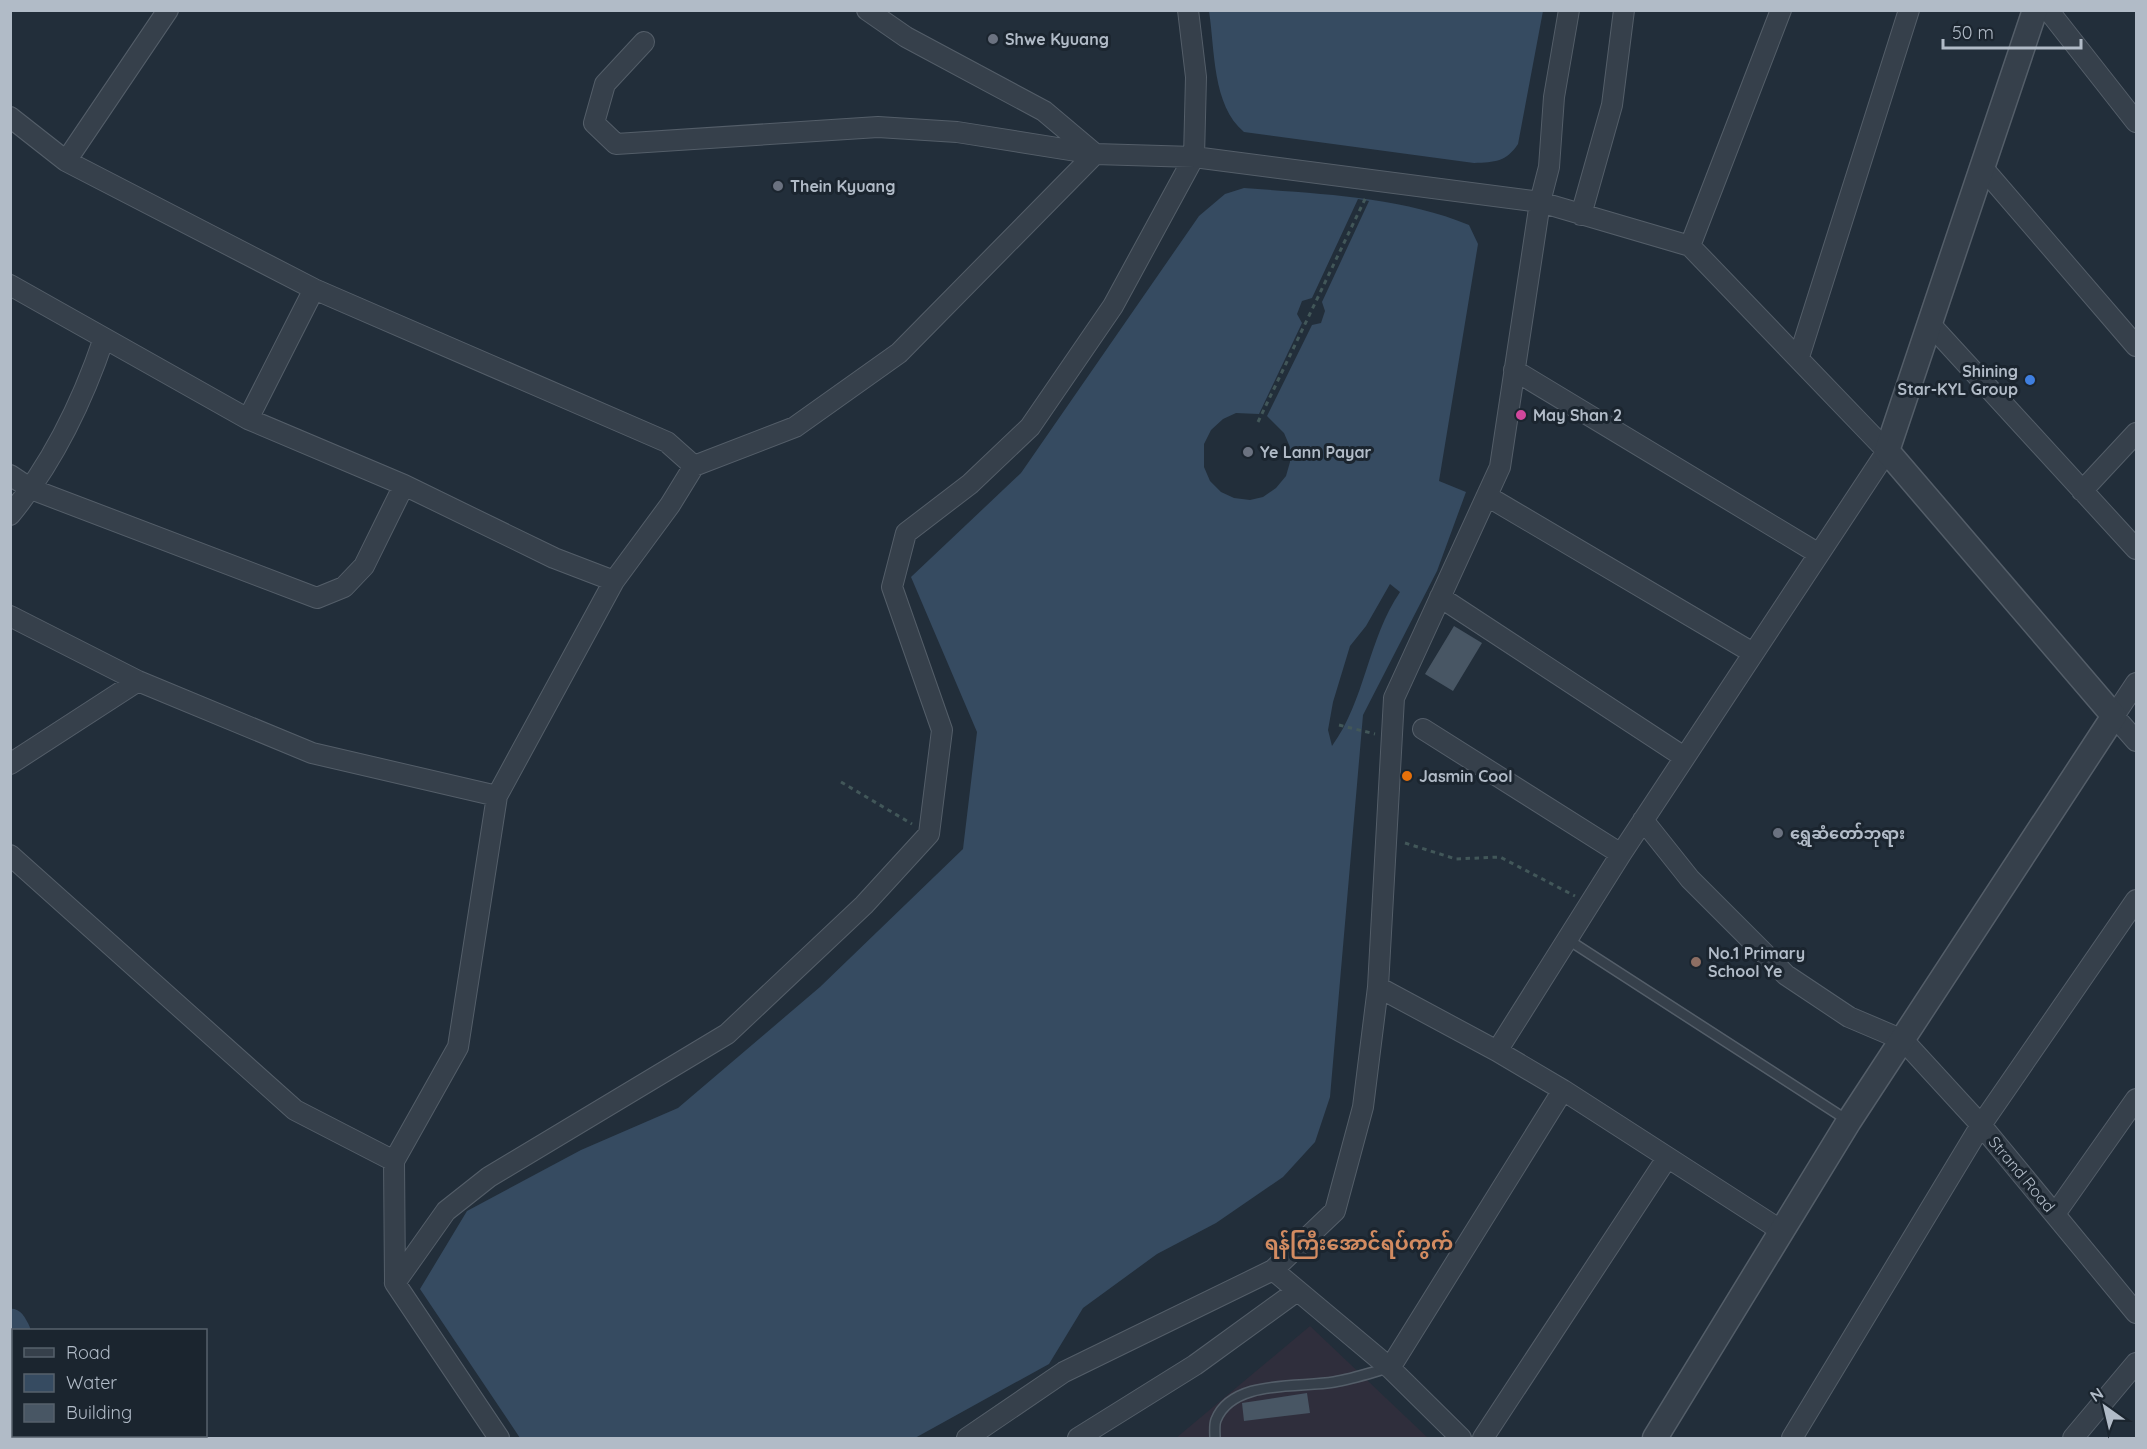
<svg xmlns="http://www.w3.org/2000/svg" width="2147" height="1449" viewBox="0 0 2147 1449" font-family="Quicksand,'Noto Sans Myanmar',sans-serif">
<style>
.medical{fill:#2f2e3c}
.water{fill:#364b61;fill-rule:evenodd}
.pier{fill:#222e3a}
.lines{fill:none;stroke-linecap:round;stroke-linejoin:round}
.river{stroke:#364b61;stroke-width:33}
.building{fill:#485664}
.service-casing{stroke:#545e69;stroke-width:12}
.minor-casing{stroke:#545e69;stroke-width:22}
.tertiary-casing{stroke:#545e69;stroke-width:27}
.path{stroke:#425759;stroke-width:3;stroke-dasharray:4.5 4.5;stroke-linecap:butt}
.service{stroke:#36404b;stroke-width:9}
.minor{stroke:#36404b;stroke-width:20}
.tertiary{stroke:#36404b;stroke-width:24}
.worship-dot{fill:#6b7280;stroke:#1b252f;stroke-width:2}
.shop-dot{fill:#3f7fe0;stroke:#1b252f;stroke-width:2}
.hotel-dot{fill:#d1479c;stroke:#1b252f;stroke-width:2}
.food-dot{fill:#e8710a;stroke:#1b252f;stroke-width:2}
.education-dot{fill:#8d6e63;stroke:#1b252f;stroke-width:2}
.labels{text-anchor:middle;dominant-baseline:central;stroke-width:6;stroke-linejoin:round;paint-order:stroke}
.poi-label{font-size:16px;font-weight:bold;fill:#b1bbc7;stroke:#1b252f;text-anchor:start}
.street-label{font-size:16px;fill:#b1bbc7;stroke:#1b252f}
.quarter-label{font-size:20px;font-weight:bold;fill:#d28b61;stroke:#1b252f}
</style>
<rect width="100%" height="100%" fill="#222e3a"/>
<path class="medical" d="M1310 1326 1428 1438H1176Z"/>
<path class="water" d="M1209 11H1543L1518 144C1506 162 1495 162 1474 163L1244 132C1212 105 1215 50 1209 11Z
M1244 188C1318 194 1399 196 1469 225L1478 244 1439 481 1466 492 1437 571 1363 715 1330 1097 1315 1142 1283 1177 1216 1223 1157 1254 1083 1308 1049 1364 915 1438H520L420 1289 467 1211 581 1150 678 1108 820 987 963 849 977 732 911 577 1021 473 1199 216 1225 194ZM1390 584 1400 592C1368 639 1365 701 1332 746L1328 730 1333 702 1350 646 1366 626Z"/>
<path class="pier" d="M1358 199 1369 201 1322 302 1325 311 1321 323 1312 325 1267 416 1284 433 1290 447V462L1286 476 1276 488 1263 497 1250 500 1234 498 1221 492 1210 481 1204 467V444L1211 430 1223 419 1236 413 1259 414 1302 323 1297 314 1302 301 1312 298Z"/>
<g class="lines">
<path class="river" d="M10 1325 14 1332
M119 1436 124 1438"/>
</g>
<path class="building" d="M1454 626 1482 643 1453 691 1425 674Z
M1307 1393 1310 1413 1244 1421 1242 1403Z"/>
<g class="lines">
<defs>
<path id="service" d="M1567 939 1847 1120
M1215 1438C1215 1433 1214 1425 1216 1420 1232 1379 1299 1388 1334 1382 1352 1379 1370 1373 1388 1368"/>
<path id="minor" d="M867 10 906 37 1044 111 1095 154
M2048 10 2136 122
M644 42 605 84 594 123 616 144 878 127 957 132 1095 154
M10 117 66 161 314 289 667 442 694 466
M66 161 168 10
M1982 167 2136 346
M1581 215 1612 105 1624 10
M1690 246 1781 10
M10 285 248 419 404 485 554 558 614 581
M1930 324 2136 549
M1799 357 1909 10
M1514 370 1819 554
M248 419 314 289
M10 475 31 489 317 598 344 587 364 566 404 485
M2082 491 2136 433
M1487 496 1753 653
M10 515C52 464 83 400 104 338
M1440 597 1684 757
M10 616 138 681 312 753 497 796
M2136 683 2114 716 2136 741
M1423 729 1621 854
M10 764 138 681
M1643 820 1690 879 1786 975 1849 1017 1903 1040 1981 1125 2136 1313
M10 855 295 1110 394 1161 395 1283
M1378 987 1394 698 1500 467 1540 202 1549 167 1554 97 1569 10
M394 1161 458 1047 497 796 614 581 670 505 694 466 795 427 899 353 1095 154 1194 157 1540 202 1690 246 1887 451 1621 854 1497 1051
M2055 1214 2136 1099
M1273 1270 1390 1368 1461 1438
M1390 1368 1563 1090
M10 1420H14
M31 1436V1438
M499 1438 395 1283 446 1211 489 1177 727 1034 864 905 929 834 942 730 892 587 906 533 970 484 1030 427 1113 306 1194 157 1196 77 1188 10
M967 1438 1064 1372 1273 1270 1335 1211 1363 1107 1378 987 1497 1051 1563 1090 1782 1231
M1078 1438 1195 1365 1297 1291
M1483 1438 1667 1158
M1792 1438 1981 1125 2136 900
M2073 1438 2136 1363"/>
<path id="tertiary" d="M1655 1438 1849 1121 2114 716 1887 451 2035 10"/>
</defs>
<use href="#service" class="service-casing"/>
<use href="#minor" class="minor-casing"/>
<use href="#tertiary" class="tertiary-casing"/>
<path class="path" d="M1258 422 1366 197
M1339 725 1375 734
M841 782 912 824
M1405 843 1456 859 1500 857 1575 896"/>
<use href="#service" class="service"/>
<use href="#minor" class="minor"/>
<use href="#tertiary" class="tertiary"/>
</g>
<g class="worship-dot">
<circle cx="993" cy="39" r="6"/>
<circle cx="778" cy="186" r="6"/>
<circle cx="1248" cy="452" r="6"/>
<circle cx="1778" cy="833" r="6"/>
</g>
<circle class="shop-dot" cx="2030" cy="380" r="6"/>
<circle class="hotel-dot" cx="1521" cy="415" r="6"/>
<circle class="food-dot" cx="1407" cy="776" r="6"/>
<circle class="education-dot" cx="1696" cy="962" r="6"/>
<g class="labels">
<g class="poi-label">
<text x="1005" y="39">Shwe Kyuang</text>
<text x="790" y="186">Thein Kyuang</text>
<text x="2018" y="371" text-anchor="end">Shining<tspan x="2018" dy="18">Star-KYL Group</tspan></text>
<text x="1533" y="415">May Shan 2</text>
<text x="1260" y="452">Ye Lann Payar</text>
<text x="1419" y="776">Jasmin Cool</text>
<text x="1790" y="833">ရွှေဆံတော်ဘုရား</text>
<text x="1708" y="953">No.1 Primary<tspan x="1708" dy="18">School Ye</tspan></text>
</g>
<g class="street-label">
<text transform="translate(2022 1174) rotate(50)">Strand Road</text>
</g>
<g class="quarter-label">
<text x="1359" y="1242">ရန်ကြီးအောင်ရပ်ကွက်</text>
</g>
</g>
<rect width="2147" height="1449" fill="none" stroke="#b1bbc7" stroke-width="24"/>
<rect x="12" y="1329" width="195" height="108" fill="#1b252f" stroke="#57616c" stroke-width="1.5"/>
<rect x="24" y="1348" width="30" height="9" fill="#36404b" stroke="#57616c" stroke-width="1.5"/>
<text x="66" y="1359" font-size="18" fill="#b1bbc7">Road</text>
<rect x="24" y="1374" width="30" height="18" fill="#364b61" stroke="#57616c" stroke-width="1.5"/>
<text x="66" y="1389" font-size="18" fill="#b1bbc7">Water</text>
<rect x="24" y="1404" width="30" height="18" fill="#485664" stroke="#57616c" stroke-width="1.5"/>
<text x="66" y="1419" font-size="18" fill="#b1bbc7">Building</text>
<g transform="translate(2105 1407) rotate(326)" stroke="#1b252f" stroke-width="4.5" paint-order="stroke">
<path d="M0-4.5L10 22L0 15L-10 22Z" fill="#b1bbc7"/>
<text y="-9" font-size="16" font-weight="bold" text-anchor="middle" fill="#b1bbc7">N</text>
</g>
<path d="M1943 39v9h138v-9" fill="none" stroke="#b1bbc7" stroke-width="3"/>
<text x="1952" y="39" font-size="18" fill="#b1bbc7" stroke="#1b252f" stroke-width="4.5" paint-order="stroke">50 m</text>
</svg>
